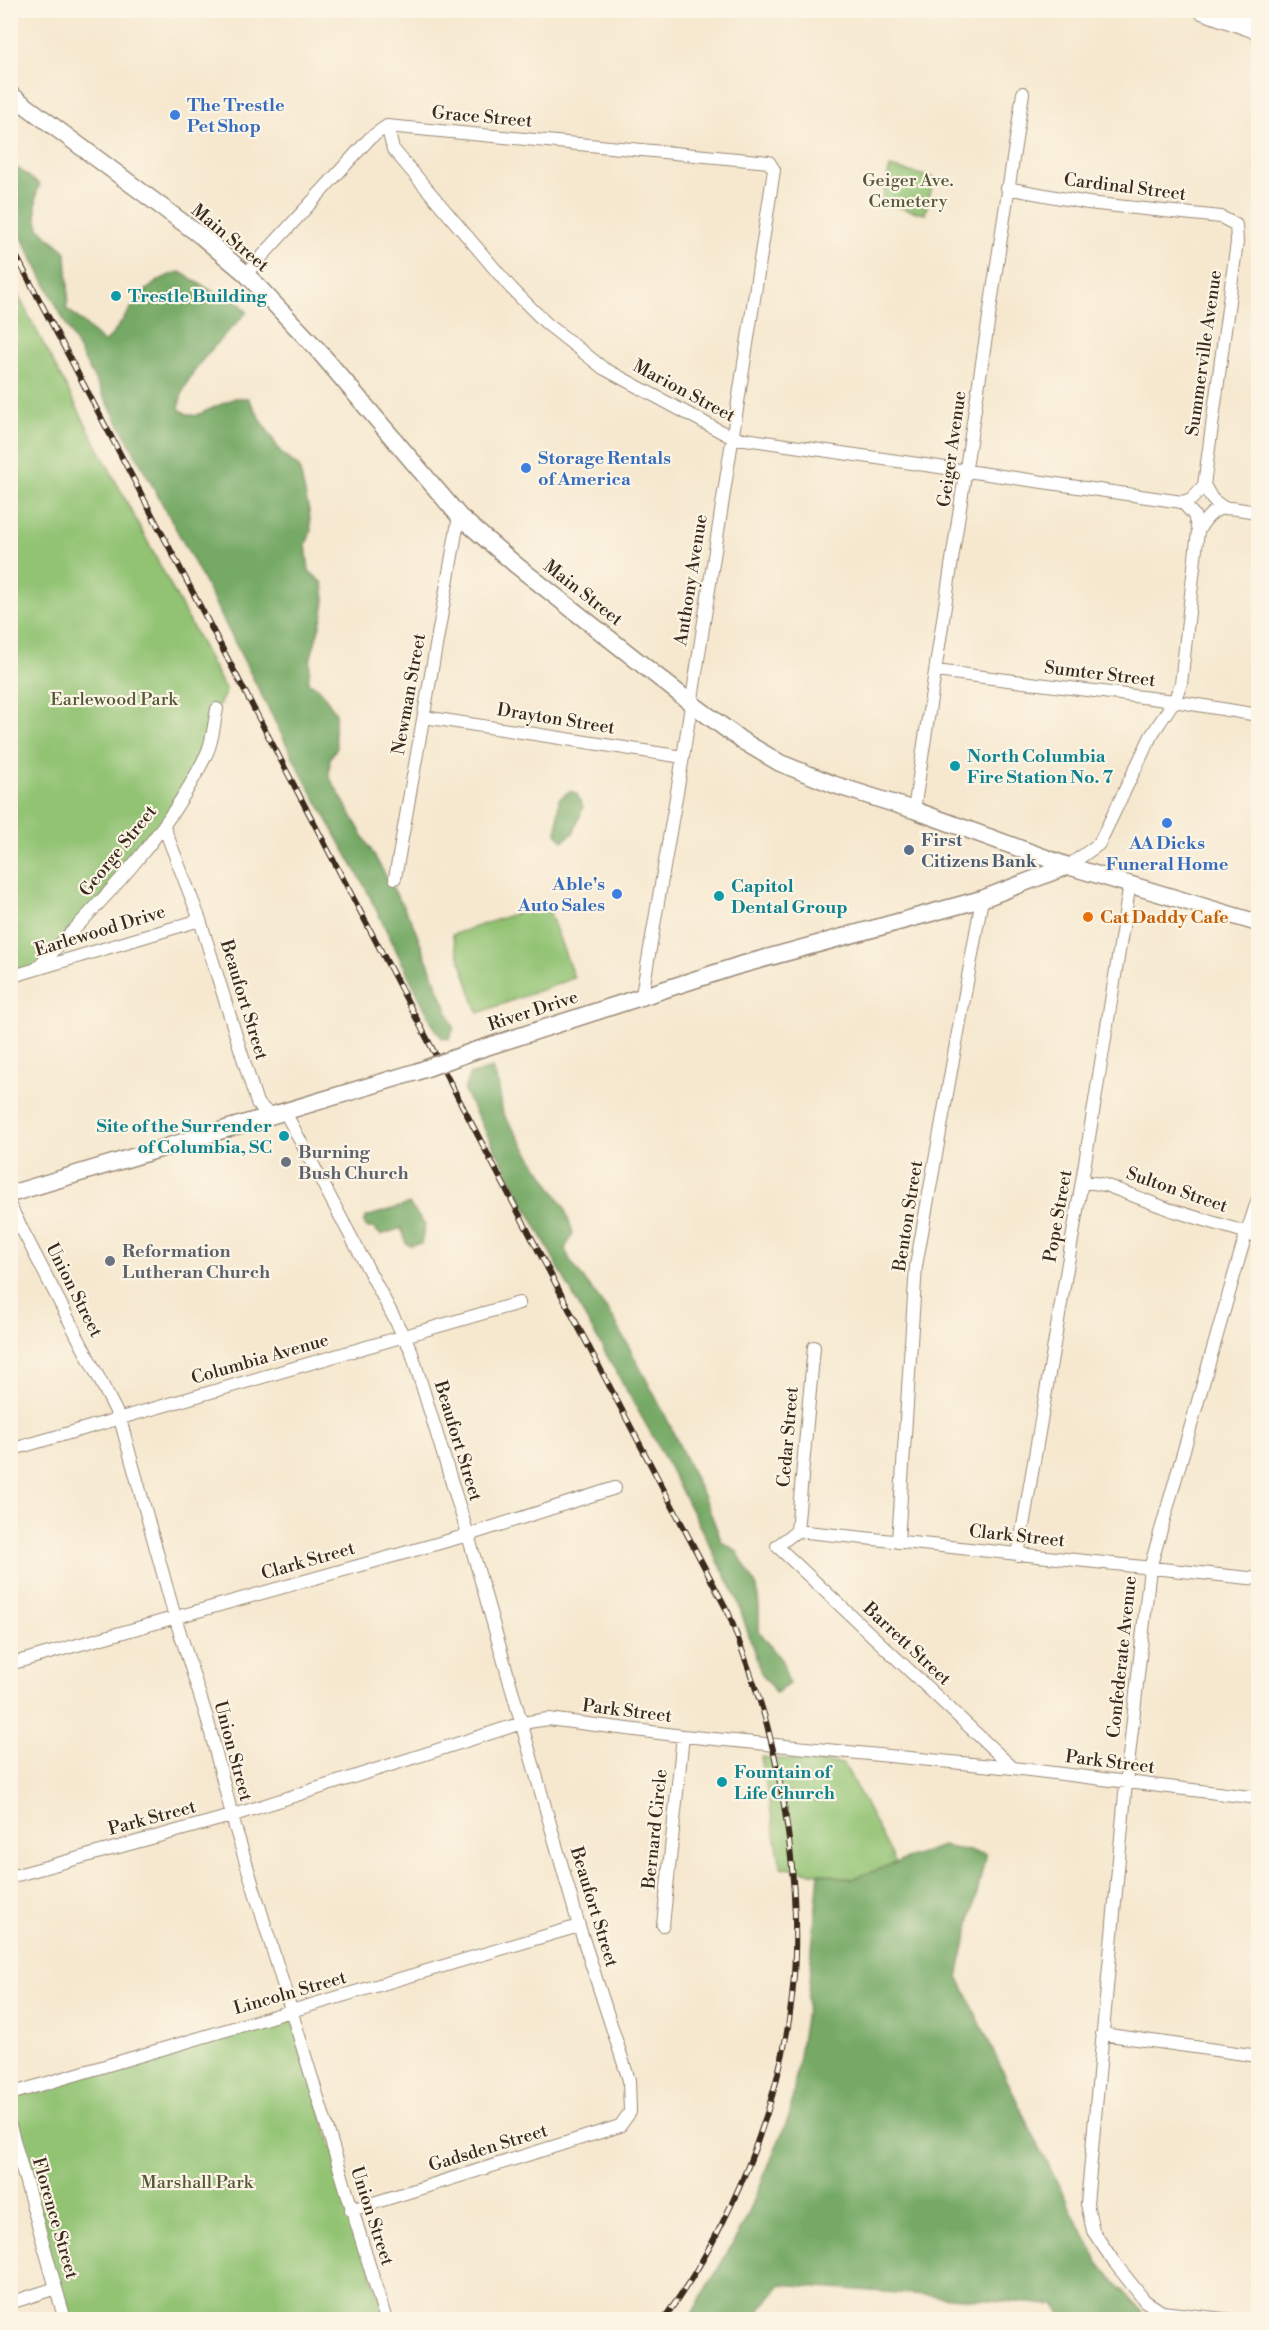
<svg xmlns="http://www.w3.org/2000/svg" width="1269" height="2330" viewBox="0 0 1269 2330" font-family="'Libre Bodoni',serif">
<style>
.green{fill:#92c373;stroke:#667648;stroke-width:1.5}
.forest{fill:#75a965;stroke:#586a42;stroke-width:1.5}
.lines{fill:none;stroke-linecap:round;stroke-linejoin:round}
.minor-casing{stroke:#988976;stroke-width:14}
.major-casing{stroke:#988976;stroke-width:19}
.highway-casing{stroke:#988976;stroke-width:20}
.minor{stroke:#fff;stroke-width:12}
.major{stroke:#fff;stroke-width:16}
.highway{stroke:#fff;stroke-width:18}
.rail-casing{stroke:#3b2a1e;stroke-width:6}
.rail{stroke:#fcf5e5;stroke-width:4;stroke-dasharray:11;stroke-linecap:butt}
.major-bridge-casing{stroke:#988976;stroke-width:19;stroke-linecap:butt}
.major-bridge{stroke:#fff;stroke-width:16}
.shop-dot{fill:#3f7fe0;stroke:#fcf5e5;stroke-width:2}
.culture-dot{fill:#0f9aa8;stroke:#fcf5e5;stroke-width:2}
.service-dot{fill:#5c6f8a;stroke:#fcf5e5;stroke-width:2}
.food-dot{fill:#e8710a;stroke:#fcf5e5;stroke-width:2}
.worship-dot{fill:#6b7280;stroke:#fcf5e5;stroke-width:2}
.labels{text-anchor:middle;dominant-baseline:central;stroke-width:4.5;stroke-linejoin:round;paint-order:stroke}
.shop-label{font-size:18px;font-weight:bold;fill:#366cbe;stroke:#fcf5e5;text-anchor:start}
.street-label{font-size:18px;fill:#3b2a1e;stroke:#fcf5e5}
.park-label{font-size:18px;fill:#555838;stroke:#fcf5e5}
.culture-label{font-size:18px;font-weight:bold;fill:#0d838f;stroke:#fcf5e5;text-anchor:start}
.service-label{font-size:18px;font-weight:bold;fill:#4e5e75;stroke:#fcf5e5;text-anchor:start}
.food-label{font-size:18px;font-weight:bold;fill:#c56008;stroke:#fcf5e5;text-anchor:start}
.worship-label{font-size:18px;font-weight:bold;fill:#5b616d;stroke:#fcf5e5;text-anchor:start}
</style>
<rect width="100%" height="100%" fill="#fcf5e5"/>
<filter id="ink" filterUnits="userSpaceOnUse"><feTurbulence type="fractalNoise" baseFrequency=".0167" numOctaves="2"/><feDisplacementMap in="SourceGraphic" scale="12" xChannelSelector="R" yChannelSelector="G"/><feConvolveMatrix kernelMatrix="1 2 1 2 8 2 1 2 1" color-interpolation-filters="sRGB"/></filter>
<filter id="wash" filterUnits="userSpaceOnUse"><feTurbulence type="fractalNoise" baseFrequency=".008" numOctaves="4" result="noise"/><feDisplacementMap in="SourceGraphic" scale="24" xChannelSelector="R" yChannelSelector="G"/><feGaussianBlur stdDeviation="1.35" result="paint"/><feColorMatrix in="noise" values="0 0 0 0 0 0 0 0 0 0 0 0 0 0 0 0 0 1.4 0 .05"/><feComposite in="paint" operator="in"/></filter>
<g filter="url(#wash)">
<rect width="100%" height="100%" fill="#f6e8cf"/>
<path class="green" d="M890 167 934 178 925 214 881 203Z
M11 282 226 691 217 709 208 751 164 827 37 968 11 977Z
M546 903 574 978 478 1013 452 935Z
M761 1757 844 1764 896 1863 852 1879 781 1867Z
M290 2012 386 2319H65L11 2126 10 2094Z"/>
<path class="forest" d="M10 159 12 164 40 185C35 191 37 195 36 203 35 236 45 231 66 252 66 270 71 291 66 309 79 316 91 333 105 343 129 316 142 280 180 272L220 296 236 299 247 312C224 337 182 373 179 408L185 413 195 416 235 398H248L281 453 299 467 309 511 311 531 306 545 309 571 323 583 325 599 323 614 311 657 308 683 318 687 336 713 334 733 337 747 330 758 329 776 412 922 454 1028 449 1039 442 1038 433 1025 365 887 302 775 194 562 83 358 11 216Z
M570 791 577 794 583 807 574 832 563 841 557 834 559 799Z
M492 1068 498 1083 503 1114 564 1206 573 1233 565 1249 571 1262 614 1319 665 1415 706 1502 722 1542 736 1550 757 1587 759 1608V1631L782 1661 789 1684 776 1693 761 1673 736 1596 657 1444 580 1308 464 1091 469 1075Z
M409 1204 425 1225 421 1244 410 1245 406 1243 401 1228 381 1235 373 1228H368L363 1222 366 1217Z
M942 1846 986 1854 958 1976 1032 2133 1099 2264 1149 2319H1064L1055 2305 780 2284 753 2319H689L744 2224 790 2114 807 2004 819 1873 852 1879Z"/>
</g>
<g filter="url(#ink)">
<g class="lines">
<defs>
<path id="minor" d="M387 126 393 149 511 288 546 323 603 368 731 437 1182 502 1192 499 1204 485
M1007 188 1088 203 1221 217 1236 225 1237 242 1204 485 1212 499 1224 508
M246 274 370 138 387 126 769 162 774 170 683 757 642 995
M1198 531C1216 500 1226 508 1258 512
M936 671 1174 701 1258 715
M424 717 683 757
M914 810 1023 93
M164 827 200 920 257 1103 268 1113 285 1112 411 1350 468 1535 579 1926 629 2080 630 2112 620 2126 351 2210
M1068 866 1099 844 1151 736 1174 701 1181 684 1198 531 1194 515 1182 502
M395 878 459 516
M37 968C101 902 167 837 207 753 213 740 214 723 217 709
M10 977 200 920
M1082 1181 1105 1185 1171 1210 1258 1236
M10 1206 120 1419 175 1617 207 1718 235 1827 386 2320
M10 1450 519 1303
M797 1531 814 1347
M898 1542 916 1266 982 899
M1018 1555 1082 1181 1130 883
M10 1664 468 1535 615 1488
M1013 1768 777 1546 797 1531 1258 1579
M10 1877 231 1816 522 1723 548 1719 683 1736 1013 1768 1258 1798
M663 1925 683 1736
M1102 2034 1258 2056
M10 2094 579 1926
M10 2126 65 2320
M10 2303 56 2288
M1232 2320 1162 2312 1145 2301 1114 2262 1093 2231 1087 2204 1126 1783 1150 1568 1244 1241 1258 1199"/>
<path id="major" d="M10 94 201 236 246 274 317 349 459 516 516 565 691 703 741 740 780 763 835 785 914 810 1068 866 1258 923
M474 1051 737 966 982 899 1068 866
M10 1194 416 1072"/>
<path id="highway" d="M1202 10 1258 30"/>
</defs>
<use href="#minor" class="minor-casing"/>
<use href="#major" class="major-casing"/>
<use href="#highway" class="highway-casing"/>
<use href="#minor" class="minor"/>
<use href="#major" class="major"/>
<use href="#highway" class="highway"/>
<defs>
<path id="rail" d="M10 244 729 1614C742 1651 757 1688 767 1725 786 1797 797 1880 795 1954 792 2079 737 2220 663 2320"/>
</defs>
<use href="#rail" class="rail-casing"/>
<use href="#rail" class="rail"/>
<defs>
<path id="major-bridge" d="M416 1072 474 1051"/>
</defs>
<use href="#major-bridge" class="major-bridge-casing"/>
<use href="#major-bridge" class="major-bridge"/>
</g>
</g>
<g class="shop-dot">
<circle cx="175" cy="115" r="6"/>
<circle cx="526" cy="468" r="6"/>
<circle cx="1167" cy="823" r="6"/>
<circle cx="617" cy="894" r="6"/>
</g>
<g class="culture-dot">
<circle cx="116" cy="296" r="6"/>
<circle cx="955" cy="766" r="6"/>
<circle cx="719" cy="896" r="6"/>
<circle cx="284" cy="1136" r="6"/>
<circle cx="722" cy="1782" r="6"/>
</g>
<circle class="service-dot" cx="909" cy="850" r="6"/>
<circle class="food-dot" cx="1088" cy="917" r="6"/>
<g class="worship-dot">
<circle cx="286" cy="1162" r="6"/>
<circle cx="110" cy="1261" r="6"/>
</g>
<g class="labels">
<g class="shop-label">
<text x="187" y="105">The Trestle<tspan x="187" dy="21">Pet Shop</tspan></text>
<text x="538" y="458">Storage Rentals<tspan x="538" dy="21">of America</tspan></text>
<text x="1167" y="843" text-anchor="middle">AA Dicks<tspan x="1167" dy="21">Funeral Home</tspan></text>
<text x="605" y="884" text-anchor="end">Able's<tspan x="605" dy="21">Auto Sales</tspan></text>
</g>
<g class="street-label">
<text transform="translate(482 117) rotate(5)">Grace Street</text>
<text transform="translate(1125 187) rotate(7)">Cardinal Street</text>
<text transform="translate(230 238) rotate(40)">Main Street</text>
<text transform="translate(1204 353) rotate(-82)">Summerville Avenue</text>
<text transform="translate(684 391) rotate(28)">Marion Street</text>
<text transform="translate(952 449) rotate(-82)">Geiger Avenue</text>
<text transform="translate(691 580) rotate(-81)">Anthony Avenue</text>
<text transform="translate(583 593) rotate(38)">Main Street</text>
<text transform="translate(1100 674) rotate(7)">Sumter Street</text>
<text transform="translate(409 694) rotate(-80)">Newman Street</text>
<text transform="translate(556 719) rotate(9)">Drayton Street</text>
<text transform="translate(118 851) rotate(-51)">George Street</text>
<text transform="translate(100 931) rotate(-17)">Earlewood Drive</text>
<text transform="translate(244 1000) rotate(73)">Beaufort Street</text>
<text transform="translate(533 1011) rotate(-18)">River Drive</text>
<text transform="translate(1177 1190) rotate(19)">Sulton Street</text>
<text transform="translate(908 1216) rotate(-81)">Benton Street</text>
<text transform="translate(1058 1216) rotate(-80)">Pope Street</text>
<text transform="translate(74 1290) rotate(63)">Union Street</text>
<text transform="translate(260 1359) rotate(-16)">Columbia Avenue</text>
<text transform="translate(788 1437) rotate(-85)">Cedar Street</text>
<text transform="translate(458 1441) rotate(73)">Beaufort Street</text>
<text transform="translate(1017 1536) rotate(6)">Clark Street</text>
<text transform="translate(308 1561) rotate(-16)">Clark Street</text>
<text transform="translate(907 1644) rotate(43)">Barrett Street</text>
<text transform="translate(1122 1657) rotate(-84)">Confederate Avenue</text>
<text transform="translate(627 1711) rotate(7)">Park Street</text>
<text transform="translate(233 1751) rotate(75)">Union Street</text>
<text transform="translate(1110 1762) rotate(7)">Park Street</text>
<text transform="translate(152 1818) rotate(-15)">Park Street</text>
<text transform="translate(655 1829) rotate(-84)">Bernard Circle</text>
<text transform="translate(594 1907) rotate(73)">Beaufort Street</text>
<text transform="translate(290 1993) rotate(-16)">Lincoln Street</text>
<text transform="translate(488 2148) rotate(-17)">Gadsden Street</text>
<text transform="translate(372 2216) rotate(72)">Union Street</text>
<text transform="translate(55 2218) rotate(74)">Florence Street</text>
</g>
<g class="park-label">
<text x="908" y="180">Geiger Ave.<tspan x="908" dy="21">Cemetery</tspan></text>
<text x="114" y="699">Earlewood Park</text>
<text x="197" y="2182">Marshall Park</text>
</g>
<g class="culture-label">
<text x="128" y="296">Trestle Building</text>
<text x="967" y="756">North Columbia<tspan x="967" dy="21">Fire Station No. 7</tspan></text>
<text x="731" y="886">Capitol<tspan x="731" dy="21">Dental Group</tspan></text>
<text x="272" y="1126" text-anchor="end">Site of the Surrender<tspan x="272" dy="21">of Columbia, SC</tspan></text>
<text x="734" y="1772">Fountain of<tspan x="734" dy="21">Life Church</tspan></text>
</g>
<g class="service-label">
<text x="921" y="840">First<tspan x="921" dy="21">Citizens Bank</tspan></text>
</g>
<g class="food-label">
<text x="1100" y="917">Cat Daddy Cafe</text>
</g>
<g class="worship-label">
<text x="298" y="1152">Burning<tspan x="298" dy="21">Bush Church</tspan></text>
<text x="122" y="1251">Reformation<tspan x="122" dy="21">Lutheran Church</tspan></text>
</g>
</g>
<rect width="1269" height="2330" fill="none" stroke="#fcf5e5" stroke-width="36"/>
</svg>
